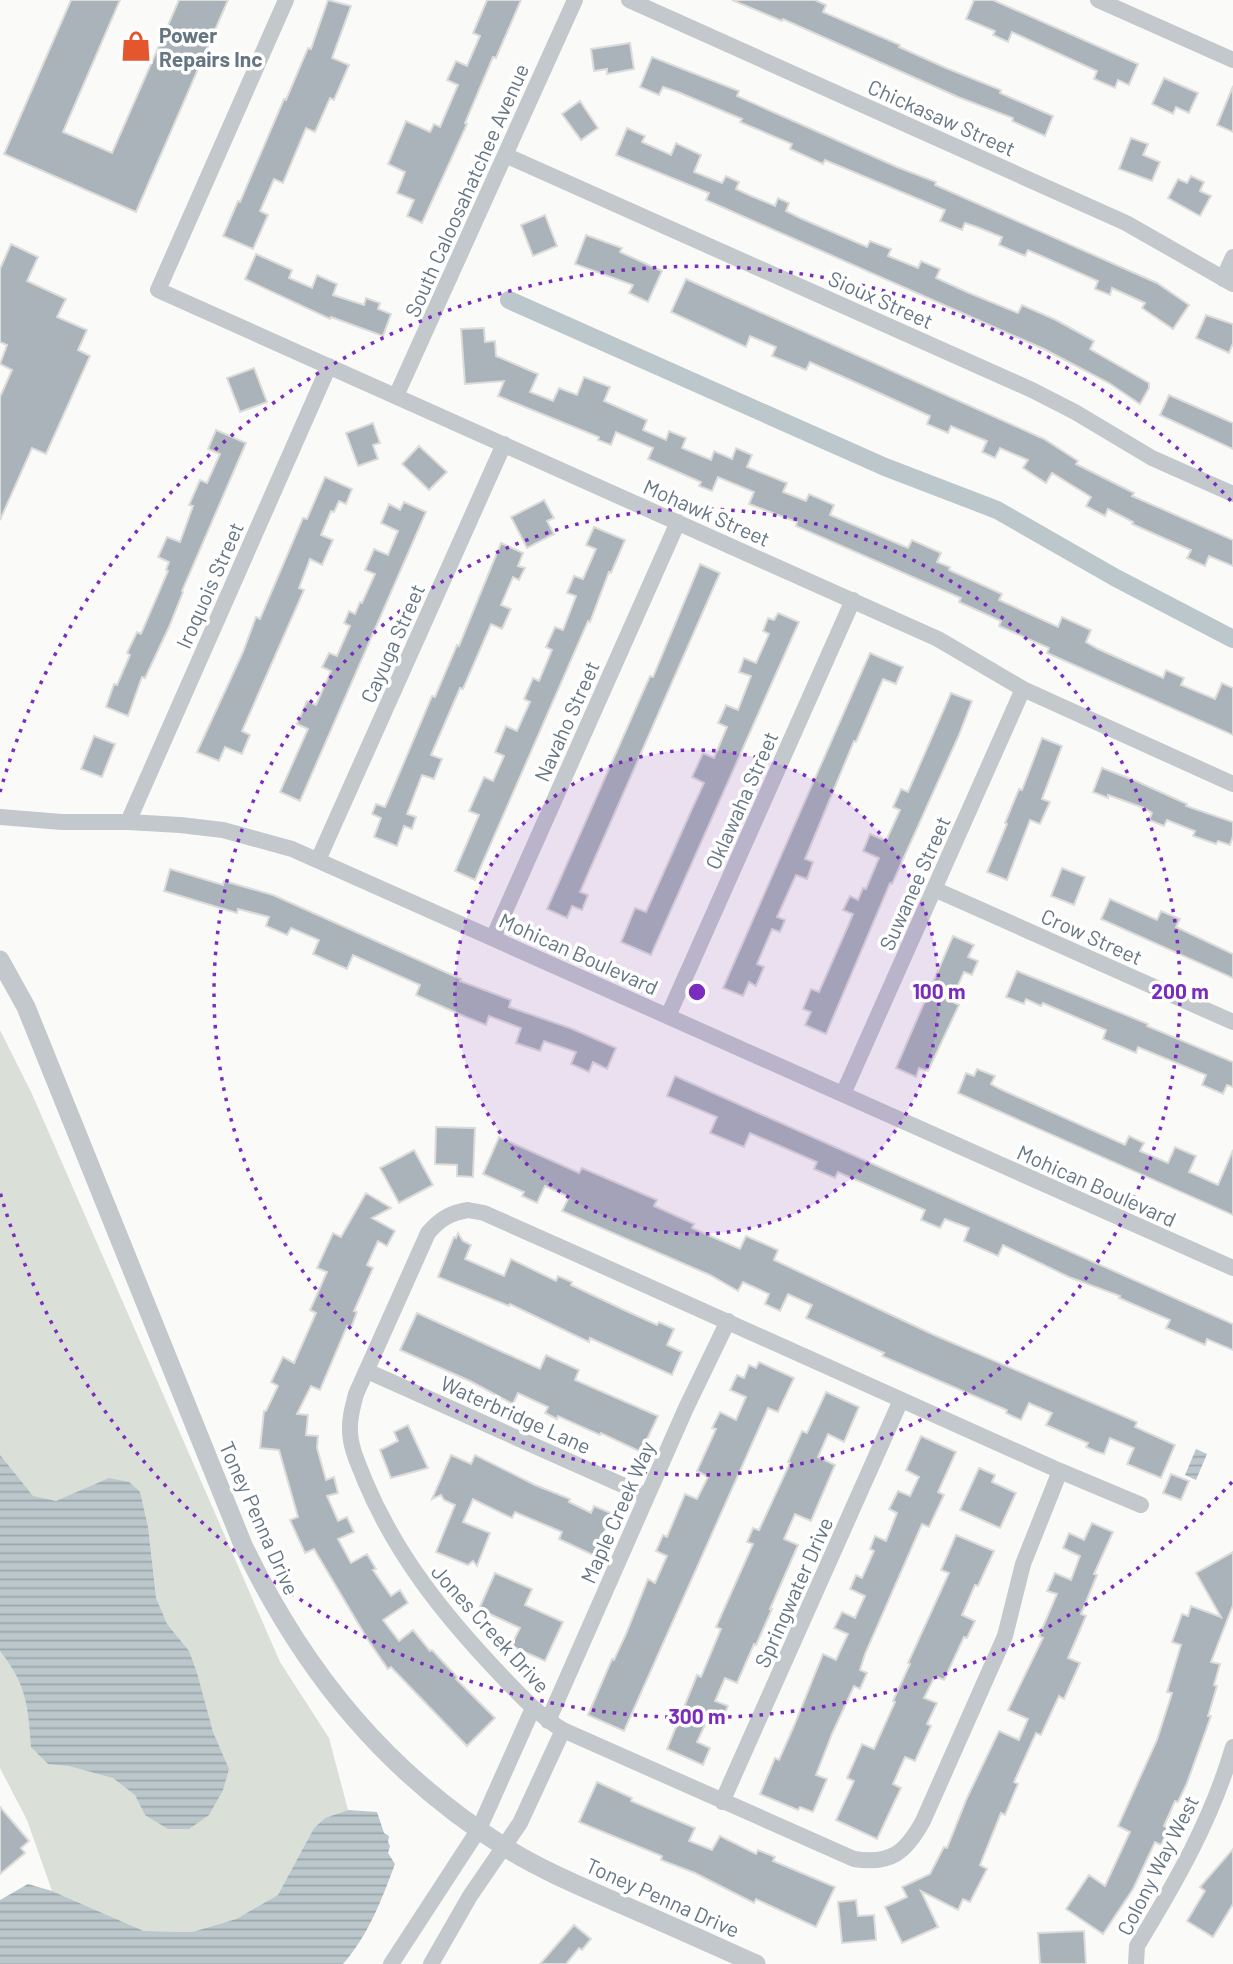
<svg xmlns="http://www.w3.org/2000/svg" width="1233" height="1964" viewBox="0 0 1233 1964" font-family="Barlow,sans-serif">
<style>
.green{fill:#dadfd7}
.water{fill:url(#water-rules)}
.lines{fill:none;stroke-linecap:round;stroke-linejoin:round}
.canal{stroke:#bbc7cb;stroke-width:18}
.building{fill:#aab3b9;stroke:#dcdcda;stroke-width:2}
.minor{stroke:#c3c8cc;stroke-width:16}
.tertiary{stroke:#c3c8cc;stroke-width:19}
.ring{fill:none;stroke:#7b2cbf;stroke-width:3.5;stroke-dasharray:3.5 7}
.labels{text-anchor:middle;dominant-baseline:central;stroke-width:7;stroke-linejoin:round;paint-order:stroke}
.poi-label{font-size:21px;font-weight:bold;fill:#657683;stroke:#fff;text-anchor:start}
.street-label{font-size:21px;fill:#657683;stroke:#fff}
.centre{fill:#7b2cbf;stroke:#fff;stroke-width:3.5}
.ring-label{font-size:21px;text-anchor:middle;font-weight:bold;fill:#7b2cbf;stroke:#fff;stroke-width:7;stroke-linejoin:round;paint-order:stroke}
</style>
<defs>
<pattern id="water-rules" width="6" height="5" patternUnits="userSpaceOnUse" patternTransform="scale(1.75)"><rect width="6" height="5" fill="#bbc7cb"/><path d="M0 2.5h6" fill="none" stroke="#9ca6aa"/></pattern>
</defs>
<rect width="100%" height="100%" fill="#fafaf8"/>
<path class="green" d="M0 1030 32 1094 280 1662 329 1738 348 1810 325 1818 314 1828 279 1895 236 1919 192 1932 144 1931 52 1891 27 1820 0 1768Z"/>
<path class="water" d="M1196 1449 1207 1454 1196 1480 1185 1475Z
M0 1455 33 1496 56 1501 109 1478 129 1482 140 1492 148 1527 156 1598 167 1624 189 1651 197 1673 213 1732 229 1769 223 1790 209 1815 189 1829H168L145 1815 135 1795 113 1778 69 1766 48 1764 31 1747C28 1706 27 1685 0 1651Z
M348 1810 377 1812 384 1833 389 1836 388 1842 390 1846 388 1853 395 1864C382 1899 368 1936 343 1964H0V1900L28 1884 52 1891 144 1931 192 1932 236 1919 278 1895 314 1828 325 1818Z"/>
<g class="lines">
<path class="canal" d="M509 300 885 467 997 510 1116 578 1233 639"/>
</g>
<path class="building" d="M71 0H120L63 132 112 153 179 0H228L136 212 4 154Z
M328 0 351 6 332 58 349 65 334 100 330 98 315 132 306 128 283 183 274 179 260 211 268 215 253 249 223 236 238 201 240 202 284 99 286 100 308 48 311 49Z
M487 0H521L496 58 493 57 465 123 467 124 422 223 407 216 414 200 397 193 405 172 388 164 406 121 430 132 434 124 440 127 458 85 447 80 456 61 467 66 480 36 473 33Z
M732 0H815L826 5 823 12 900 45 899 47 946 68 1001 90 1000 93 1053 116 1045 136 1012 121 1013 118 958 97 783 19 782 21Z
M974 0H993L1138 64 1129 85 1118 80 1115 88 1094 79 1097 71 1012 32 1008 42 993 35 995 31 966 19Z
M630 43 634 69 607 74V69L594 71 591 49Z
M652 57 739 91 737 96 897 167 936 182 935 185 1157 283 1189 305 1173 329 1142 308 1145 303 1112 288 1110 295 1095 289 1098 281 1028 250 1025 256 999 245 1002 237 977 227 965 223 962 230 940 221 945 210 825 160 823 164 790 149 792 144 740 122 742 119 678 92 663 87 659 95 640 87Z
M1164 78 1198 93 1189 113 1176 107 1173 114 1152 104Z
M1233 86V132L1217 125Z
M580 101 598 128 581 140 562 114Z
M627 128 645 136 642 142 671 155 676 143 701 155 694 172 722 183 726 176 739 182 736 189 749 195 775 206 778 198 789 203 786 211 800 218 867 247 870 241 891 249 888 256 918 268 921 261 940 269 936 278 969 293 1018 313 1022 305 1056 320 1094 341 1090 349 1149 383V388L1140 404 1109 383 1044 349 706 200 709 193 616 155Z
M1131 138 1148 144 1143 155 1160 162 1152 181 1119 169Z
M1191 176 1204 182 1200 191 1211 196 1200 216 1168 198 1178 179 1187 183Z
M545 215 557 246 533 256 521 225Z
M586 235 622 248 620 252 662 271 648 302 629 293 633 285 575 264Z
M11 244 38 257 27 281 66 299 57 317 87 330 78 350 90 356 46 454 32 448 0 520V397L12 370 0 364 7 345 0 342V269Z
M256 254 292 270 289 278 312 288 317 275 337 284 333 295 364 305 366 298 380 303 378 309 391 314 383 336 331 317 330 319 245 279Z
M686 279 1044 439 1078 461 1076 464 1134 493 1132 496 1233 540V566L1209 556 1205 566 1187 558 1191 550 1132 524 1133 522 1108 509 1105 516 1086 506 1091 497 1052 473 1046 483 1023 468 1028 460 1000 448 995 458 982 452 987 441 951 426 948 433 927 424 930 416 875 391 810 362 806 370 772 356 776 347 750 336 746 347 671 312Z
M1206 315 1233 324V343L1229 353 1196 338Z
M484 328 485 342 495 341 496 356 538 374 530 392 553 401 559 388 577 395 584 377 610 387 604 401 647 420 643 430 666 440 669 431 686 438 682 448 711 460 714 451 732 459 736 448 752 455 747 467 787 483 783 492 806 501 809 494 834 505 830 515 861 528 908 548 912 540 941 553 937 562 950 567 949 570 1002 594 999 600 1058 627 1062 617 1091 630 1086 642 1098 649 1163 678 1166 670 1184 678 1181 685 1215 699 1222 683 1233 688V735L1047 653 1049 648 999 626 1001 621 959 602 961 598 796 526 797 522 749 504 754 492 718 477 712 491 699 486 701 482 648 459 653 448 616 432 611 445 598 440 599 437 498 396 504 381 465 384 461 329Z
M254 368 267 402 240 412 227 378Z
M1169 395 1233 423V449L1160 415Z
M373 423 380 443 373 445 378 459 358 466 346 433Z
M216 430 246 443 182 591 183 592 169 627 145 678 142 677 128 716 106 707 114 684 117 685 130 655 127 653 137 632 141 634 168 571 166 570 169 562 158 557 167 537 180 542 193 506 189 505 200 480 207 483 220 454 208 449Z
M419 446 447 472 429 490 402 464Z
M325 477 352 489 346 504 339 501 334 512 331 511 321 535 333 540 322 565 310 559 299 588 304 590 242 731 250 735 242 754 225 747 219 761 197 752 243 652 256 617 260 619 303 518 307 519Z
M544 500 554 518 547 521 554 534 527 548 511 517Z
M404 502 426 512 300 801 280 792 308 729 297 724 307 701 316 705 331 671 322 667 329 653 337 656 350 626 344 623 349 611 355 614 360 602 362 603 375 574 365 570 374 549 388 555 398 531 381 523 389 504 400 510Z
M594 527 625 540 611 573 609 572 590 622 588 621 475 880 455 871 479 815 469 811 484 777 493 781 504 756 495 752 506 726 517 731 530 702 524 699 533 678 539 681 552 650 546 647 555 627 563 630 576 596 567 593 574 576 583 579 596 549 586 545Z
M501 543 523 553 518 566 525 568 519 580 513 577 501 605 511 609 502 629 491 624 463 689 460 688 431 755 442 759 434 779 422 775 407 814 416 817 412 829 404 826 397 846 374 837 381 818 372 814 376 804 385 807 389 798 432 696 435 697 457 645 459 646Z
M700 564 720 573 580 892 588 895 582 910 572 906 567 918 547 909 650 676 653 677Z
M778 613 799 622 651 955 621 942 635 908 646 912 692 809 704 783 692 777 703 753 714 758 727 727 718 723 726 705 738 710 751 676 739 672 744 658 756 663 769 634 763 631 768 618 774 620Z
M870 653 903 667 896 684 883 679 856 742 854 741 805 859 813 862 807 879 796 875 777 917 785 920 780 932 772 929 757 964 764 967 756 986 749 982 743 996 723 988Z
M951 693 972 701 959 735 892 884 890 883 826 1034 805 1025 811 1012 803 1009 811 989 819 992 848 926 853 914 843 910 850 896 858 900 863 888 866 889 879 858 863 851 870 834 886 841 900 810 893 807 901 789 908 792Z
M94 736 115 744 102 777 81 769Z
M1042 738 1062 746 1042 799 1050 802 1040 824 1030 820 1007 880 987 872 1007 824 1005 823 1019 789 1022 790Z
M1102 768 1136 781 1187 804 1186 806 1233 822V836L1230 845 1218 841 1216 844 1193 836 1195 831 1167 820 1164 826 1149 820 1152 813 1144 808 1108 795V798L1093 792Z
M1062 868 1085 877 1074 905 1051 896Z
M170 869 223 885 224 881 273 895 461 979 460 981 511 1000 509 1007 570 1028 616 1048 607 1069 593 1062 589 1072 571 1064 576 1052 544 1041 540 1051 516 1043 521 1028 489 1016 486 1025 466 1017 416 995 420 985 353 955 347 969 313 954 319 940 291 928 287 935 266 926 269 917 238 909 237 913 164 891Z
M1110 899 1157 920 1161 911 1180 919 1176 927 1233 954V978L1101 919Z
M953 936 974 945 968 957 978 961 972 975 964 972 951 1001 959 1005 928 1071 919 1068 916 1077 896 1068Z
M1017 971 1148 1024 1147 1026 1233 1062V1087L1227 1085 1223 1094 1202 1085 1206 1075 1138 1047 1136 1053 1103 1039 1106 1030 1043 1003 1041 1006 1026 999 1024 1004 1006 997Z
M977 1069 995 1076 991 1084 1000 1089 1125 1145 1129 1136 1144 1143 1140 1151 1168 1163 1175 1147 1196 1156 1189 1172 1218 1185 1233 1150V1215L958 1093 966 1073 974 1076Z
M675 1076 1233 1324V1350L1207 1339 1205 1345 1166 1328 1170 1320 1119 1298 1120 1296 1069 1277 1003 1245 998 1256 964 1241 969 1228 945 1219 940 1228 921 1220 925 1210 838 1172 835 1178 814 1169 817 1162 750 1133 744 1147 710 1133 717 1117 667 1096Z
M436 1127 475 1128 473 1177 457 1176V1165L435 1164Z
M499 1137 579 1173 582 1168 657 1200 654 1206 694 1224 692 1228 740 1249 746 1236 778 1250 774 1260 934 1335 1137 1422 1135 1427 1175 1445 1161 1478 1127 1464 1134 1448 1110 1438 1104 1454 1095 1451 1086 1447 1088 1443 1046 1425 1052 1413 1029 1403 1021 1420 1012 1416 1006 1413 1007 1410 882 1356 884 1353 806 1318 812 1305 788 1294 780 1311 765 1304 769 1294 743 1282 738 1291 710 1275 562 1211 569 1197 545 1186 537 1203 522 1196 524 1192 483 1174Z
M414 1150 433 1185 399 1203 380 1168Z
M366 1193 391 1208 372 1218 395 1231 387 1246 378 1241 367 1265 373 1268 354 1311 357 1312 351 1328 347 1326 320 1390 311 1386 297 1414 308 1415 306 1435 318 1436 317 1448 326 1480 334 1477 338 1493 327 1496 338 1521 347 1517 354 1532 338 1539 351 1563 367 1554 376 1569 373 1570 391 1596 400 1590 408 1603 383 1620 399 1641 413 1630 430 1651 432 1650 457 1677 456 1679 495 1718 467 1746 391 1667 388 1669 368 1640 314 1549 305 1553 290 1520 298 1517 279 1450 260 1448 264 1411H266L278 1386 271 1382 283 1357 294 1363 316 1313 310 1310 327 1272 317 1268 333 1233 341 1237Z
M458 1233 463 1241 471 1245 465 1259 504 1276 511 1259 556 1281 558 1276 572 1282 571 1285 624 1310 657 1325 659 1322 674 1329 667 1345 682 1352 672 1375 590 1338 589 1342 510 1304 509 1306 438 1277 454 1237 456 1238Z
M417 1313 540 1369 546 1355 579 1370 575 1380 658 1416 641 1452 601 1433 600 1435 558 1416 557 1419 545 1413 548 1407 518 1393 513 1404 470 1381 400 1350Z
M759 1362 794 1378 778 1412 768 1408 624 1731 588 1715 612 1659 614 1660 626 1634 648 1579 655 1583 667 1556 656 1551 663 1535 667 1537 685 1494 697 1499 708 1477 697 1471 716 1429 712 1428 720 1412 736 1420 746 1397 730 1390 737 1375 744 1378 749 1365 756 1368Z
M826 1392 859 1407 844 1442 828 1434 818 1457 835 1465 811 1521 795 1514 784 1539 798 1545 770 1609H772L756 1645 754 1644 737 1683 725 1678 715 1701 728 1706 721 1722 709 1716 697 1742 710 1748 703 1765 667 1749 697 1675 701 1677 721 1629 716 1627 753 1544 747 1542 753 1528 759 1530 790 1463 788 1462 802 1431 807 1433Z
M408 1425 428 1468 391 1478 380 1450 398 1441 394 1432Z
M921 1436 956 1452 938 1492 944 1495 929 1527 922 1524 865 1654 860 1670 867 1673 860 1689 854 1686 832 1734 816 1775 827 1779 813 1812 800 1807 798 1810 760 1794 775 1758 779 1760 794 1726 823 1654 836 1660 848 1634 834 1628 842 1612 855 1618 865 1596 850 1589 856 1575 862 1578 874 1551 870 1549 875 1536 886 1541 897 1513 889 1509 898 1491 910 1496 919 1477 906 1470Z
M451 1455 471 1464 475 1455 535 1485 570 1499 569 1502 591 1513 594 1506 613 1514 593 1555 559 1539 562 1532 515 1512 512 1518 473 1499 463 1522 490 1533 477 1566 473 1561 468 1565 436 1552 455 1505 444 1500 441 1495 432 1499Z
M979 1468 995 1475 992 1482 1016 1493 1000 1528 960 1510Z
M1171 1474 1189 1481 1181 1500 1163 1493Z
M1092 1523 1113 1532 1094 1574 1097 1575 1081 1614 1086 1616 1068 1658 1080 1663 1064 1699 1059 1696 1041 1735 1036 1733 1014 1782 1018 1784 1005 1815 1001 1813 980 1865 987 1869 970 1902 963 1899 958 1910 921 1891 938 1927 902 1943 885 1907 907 1897 902 1887 930 1874 944 1847 947 1848 967 1798 999 1731 1019 1740 1028 1719 1008 1710 1043 1638 1039 1636 1057 1594 1047 1591 1055 1573 1071 1580 1080 1556 1063 1548 1069 1533 1084 1540Z
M956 1535 994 1551 978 1586 975 1585 962 1615 975 1621 967 1638 964 1637 944 1680 935 1676 924 1698 937 1703 927 1724 931 1726 915 1761 905 1757 893 1784 901 1788 877 1839 836 1820 854 1781 847 1778 862 1744 874 1749 895 1702 893 1701 910 1664 908 1663 949 1573 941 1570Z
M1233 1552V1605L1211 1662 1220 1664 1214 1685 1217 1686 1208 1716H1211L1187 1783 1178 1802 1175 1801 1164 1826 1169 1828 1161 1845 1155 1842 1133 1889 1103 1934 1066 1909 1089 1875 1105 1886 1130 1832 1118 1826 1157 1740 1172 1693 1167 1692 1181 1645 1172 1642 1182 1614 1188 1616 1191 1606 1221 1617 1196 1573Z
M495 1573 532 1589 525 1605 563 1622 545 1661 511 1646 520 1628 479 1609Z
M597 1782 632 1798 631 1801 695 1828 689 1841 712 1850 720 1836 756 1854 758 1850 775 1857 773 1861 835 1887 816 1927 756 1899 754 1903 695 1873 661 1860 662 1856 579 1822Z
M0 1807 29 1841 21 1848 25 1853 0 1874Z
M1233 1849V1904L1213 1937 1187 1921 1205 1891 1200 1887Z
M856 1900 858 1916 874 1915 876 1940 842 1943 838 1902Z
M574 1925 591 1939 582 1950 579 1948 566 1964H540Z
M1084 1931 1086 1964H1040L1038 1933Z"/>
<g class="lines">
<path class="minor" d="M286 0 158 290 938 639 1023 689 1233 784
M629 0 1126 223 1233 284
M1098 0 1233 60
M505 155 1032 390 1075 412 1152 458 1233 494
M1223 279 1233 257
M396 396 575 0
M0 817 62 822H128L180 825 223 830 292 849 1233 1268
M128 822 329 366
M318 860 504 444
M934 889 1233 1022
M493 938 678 522
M668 1016 853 600
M843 1094 1023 689
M468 1210 484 1213 574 1253 1060 1471 1023 1564 1005 1636 923 1821C906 1852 891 1865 854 1859L563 1730C538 1715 519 1694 499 1673 444 1615 396 1555 365 1481 359 1465 350 1448 350 1430 349 1418 353 1406 356 1394L428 1233C440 1219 450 1213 468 1210Z
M367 1371 647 1496
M1060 1471 1141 1505
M548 1721 686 1408 728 1321
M722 1802 901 1400
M391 1964 479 1829 533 1708
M431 1964 470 1896 520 1823 563 1730
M1136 1964 1137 1946C1176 1882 1212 1819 1233 1747"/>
<path class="tertiary" d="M0 960 26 1007 243 1545C305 1674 388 1775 511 1851 544 1871 580 1886 616 1902 663 1922 709 1943 756 1964"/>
</g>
<circle cx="697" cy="992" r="242" fill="#7b2cbf" fill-opacity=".12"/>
<g class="ring">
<circle cx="697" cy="992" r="242"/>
<circle cx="697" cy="992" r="483"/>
<path d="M1232 1482A725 725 0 0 1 0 1192M0 792A725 725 0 0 1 1232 502"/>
</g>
<defs>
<symbol id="shop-bare" viewBox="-9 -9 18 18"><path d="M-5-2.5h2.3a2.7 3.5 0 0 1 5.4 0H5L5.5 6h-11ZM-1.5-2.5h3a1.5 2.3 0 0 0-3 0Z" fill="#e4572e" stroke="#fff" stroke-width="2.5" paint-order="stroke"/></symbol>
</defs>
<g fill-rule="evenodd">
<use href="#shop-bare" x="114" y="24" width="44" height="44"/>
</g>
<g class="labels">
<g class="poi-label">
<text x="159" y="34">Power<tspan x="159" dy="24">Repairs Inc</tspan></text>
</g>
<g class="street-label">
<text transform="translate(942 117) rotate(24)">Chickasaw Street</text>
<text transform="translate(466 190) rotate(-66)">South Caloosahatchee Avenue</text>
<text transform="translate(881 299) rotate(24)">Sioux Street</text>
<text transform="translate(707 512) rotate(24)">Mohawk Street</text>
<text transform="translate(209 585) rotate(-66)">Iroquois Street</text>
<text transform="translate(392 643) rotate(-66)">Cayuga Street</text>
<text transform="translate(566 721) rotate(-66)">Navaho Street</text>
<text transform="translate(741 800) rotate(-66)">Oklawaha Street</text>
<text transform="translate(914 883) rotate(-66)">Suwanee Street</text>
<text transform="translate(1092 936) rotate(24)">Crow Street</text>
<text transform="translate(579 953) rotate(24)">Mohican Boulevard</text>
<text transform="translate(1097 1185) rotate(24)">Mohican Boulevard</text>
<text transform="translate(516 1414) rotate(24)">Waterbridge Lane</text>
<text transform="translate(617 1512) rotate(-66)">Maple Creek Way</text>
<text transform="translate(260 1518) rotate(66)">Toney Penna Drive</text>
<text transform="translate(793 1592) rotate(-66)">Springwater Drive</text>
<text transform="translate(491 1628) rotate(48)">Jones Creek Drive</text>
<text transform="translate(1157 1865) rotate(-63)">Colony Way West</text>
<text transform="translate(663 1897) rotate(24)">Toney Penna Drive</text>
</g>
</g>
<circle cx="697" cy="992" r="10" class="centre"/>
<g class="ring-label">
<text x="939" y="999">100 m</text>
<text x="1180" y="999">200 m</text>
<text x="697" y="1724">300 m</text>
</g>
</svg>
